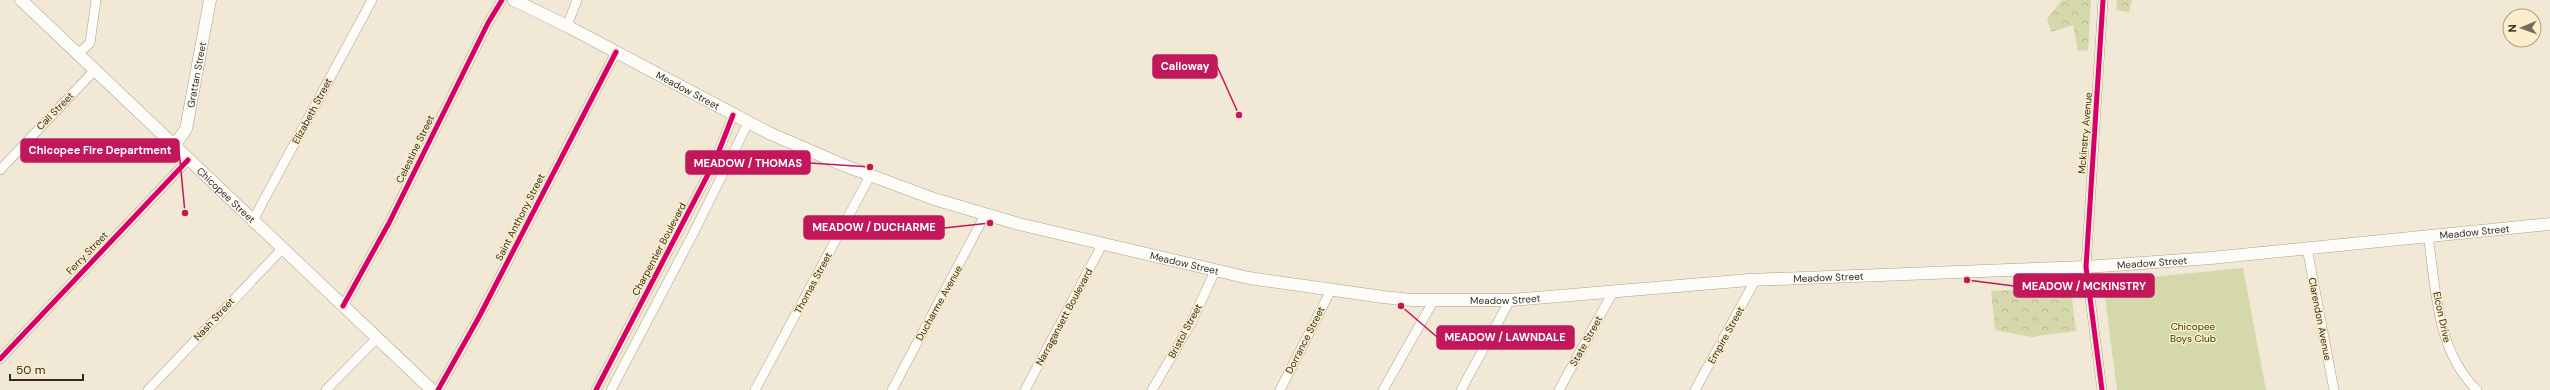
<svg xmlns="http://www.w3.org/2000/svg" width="2550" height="390" viewBox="0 0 2550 390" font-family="'DM Sans',sans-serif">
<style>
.forest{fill:url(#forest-crowns)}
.green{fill:#d5d8ab}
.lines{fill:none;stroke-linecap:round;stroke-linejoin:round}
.minor-casing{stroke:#a8a292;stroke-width:10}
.major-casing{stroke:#a8a292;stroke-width:13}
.minor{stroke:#fdfcf9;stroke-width:9}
.major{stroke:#fdfcf9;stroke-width:12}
.cycleway-casing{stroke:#fceeca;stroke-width:8}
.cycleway{stroke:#d6006c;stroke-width:5}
.labels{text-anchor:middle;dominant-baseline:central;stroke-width:3;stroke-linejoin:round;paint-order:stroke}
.street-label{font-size:10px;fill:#302b1d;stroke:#fceeca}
.park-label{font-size:10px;fill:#393f0b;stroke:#fceeca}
.leader{fill:none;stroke:#c2185b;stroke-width:1.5}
.callout-dot{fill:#c2185b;stroke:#fceeca;stroke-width:1.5}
.callout{fill:#c2185b;stroke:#c2185b;stroke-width:1.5}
.callout-label{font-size:11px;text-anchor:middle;font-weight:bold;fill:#fff}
</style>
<defs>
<pattern id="forest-crowns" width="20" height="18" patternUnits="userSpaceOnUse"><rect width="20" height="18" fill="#d5d8ab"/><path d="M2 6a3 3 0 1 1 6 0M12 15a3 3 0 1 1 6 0" fill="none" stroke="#b7ba93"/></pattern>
</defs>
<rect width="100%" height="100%" fill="#f1e9d5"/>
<path class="forest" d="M2062 0H2091L2088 50 2078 51 2073 25 2051 32 2047 19Z
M2117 0H2132L2129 12 2116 10Z
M2027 289 2071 292 2076 331 2031 337 1995 330 1991 291Z"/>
<path class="green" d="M2243 268 2266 390H2117L2103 282Z"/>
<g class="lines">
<defs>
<path id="minor" d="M567 26 577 0
M77 55 90 43 96 0
M0 170 94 71
M252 222 372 0
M2428 235C2436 288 2436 351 2477 390
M2307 248 2334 390
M343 306 389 223 488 23 502 0
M0 359 188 160
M148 390 282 249
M326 390 377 338
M438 390 479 317 616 52
M596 390 715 161 733 115
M611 390 694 232 748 123
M755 390 870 176
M892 390 985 215
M1025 390 1103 243
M1152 390 1191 323 1215 271
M1280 390 1331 290
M1383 390 1434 300
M1461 390 1510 300
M1559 390 1613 292
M1695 390 1756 279
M2102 390 2086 267 2103 0"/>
<g id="major">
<path id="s1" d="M21 0 432 390"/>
<path id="s2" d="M514 0 569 27 769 133 843 165 934 199 1019 224 1249 278 1383 297 1412 300H1511L1749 280 2086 267 2211 258 2550 224"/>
<path id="s3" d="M174 146 186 129 210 0"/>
</g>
</defs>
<use href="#minor" class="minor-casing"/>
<use href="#major" class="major-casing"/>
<use href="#minor" class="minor"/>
<use href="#major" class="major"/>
<defs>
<path id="cycleway" d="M343 306 389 223 488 23 502 0
M0 359 188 160
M438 390 479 317 616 52
M596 390 715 161 733 115
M2102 390 2086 267 2103 0"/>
</defs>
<use href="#cycleway" class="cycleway-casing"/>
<use href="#cycleway" class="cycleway"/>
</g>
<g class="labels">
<g class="street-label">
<text stroke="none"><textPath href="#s3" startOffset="76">Grattan Street</textPath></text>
<text stroke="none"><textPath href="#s2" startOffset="196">Meadow Street</textPath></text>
<text transform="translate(55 111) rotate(-46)">Call Street</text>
<text transform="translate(312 111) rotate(-62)">Elizabeth Street</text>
<text transform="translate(2085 133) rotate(-85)">Mckinstry Avenue</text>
<text transform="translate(415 149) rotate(-64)">Celestine Street</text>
<text stroke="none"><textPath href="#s1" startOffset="283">Chicopee Street</textPath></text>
<text transform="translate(520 217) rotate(-63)">Saint Anthony Street</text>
<text stroke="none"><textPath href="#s2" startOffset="2020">Meadow Street</textPath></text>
<text transform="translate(659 249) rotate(-62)">Charpentier Boulevard</text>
<text transform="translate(87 253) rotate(-46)">Ferry Street</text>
<text stroke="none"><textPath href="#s2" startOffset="1696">Meadow Street</textPath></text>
<text stroke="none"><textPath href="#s2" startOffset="724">Meadow Street</textPath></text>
<text stroke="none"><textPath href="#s2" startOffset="1372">Meadow Street</textPath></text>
<text transform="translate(813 283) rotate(-62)">Thomas Street</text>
<text stroke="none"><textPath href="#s2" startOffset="1048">Meadow Street</textPath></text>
<text transform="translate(939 303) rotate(-61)">Ducharme Avenue</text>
<text transform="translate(1064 317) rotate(-62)">Narragansett Boulevard</text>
<text transform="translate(2442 317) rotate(78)">Elcon Drive</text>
<text transform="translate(214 319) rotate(-47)">Nash Street</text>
<text transform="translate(2320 319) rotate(79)">Clarendon Avenue</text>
<text transform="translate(1185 331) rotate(-62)">Bristol Street</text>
<text transform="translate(1726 335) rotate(-61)">Empire Street</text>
<text transform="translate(1305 340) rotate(-63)">Dorrance Street</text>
<text transform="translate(1586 341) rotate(-61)">State Street</text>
</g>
<g class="park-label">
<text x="2193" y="326">Chicopee<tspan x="2193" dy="12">Boys Club</tspan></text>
</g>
</g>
<path class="leader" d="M1239 115L1217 66M185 213L179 150M870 167L810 163M990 223L944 228M1967 280L2014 286M1401 306L1437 337"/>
<g class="callout-dot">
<circle cx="1239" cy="115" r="4"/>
<circle cx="185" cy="213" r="4"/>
<circle cx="870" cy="167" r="4"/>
<circle cx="990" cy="223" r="4"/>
<circle cx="1967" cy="280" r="4"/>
<circle cx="1401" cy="306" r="4"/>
</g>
<g class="callout">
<rect x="1153" y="55" width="64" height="23" rx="4"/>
<rect x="21" y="139" width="158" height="23" rx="4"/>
<rect x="686" y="151" width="124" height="23" rx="4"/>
<rect x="804" y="216" width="140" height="23" rx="4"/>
<rect x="2014" y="274" width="140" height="23" rx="4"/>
<rect x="1437" y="326" width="137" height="23" rx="4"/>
</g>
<g class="callout-label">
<text x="1185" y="70">Calloway</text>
<text x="100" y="154">Chicopee Fire Department</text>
<text x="748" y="167">MEADOW / THOMAS</text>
<text x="874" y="231">MEADOW / DUCHARME</text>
<text x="2084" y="290">MEADOW / MCKINSTRY</text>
<text x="1505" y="341">MEADOW / LAWNDALE</text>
</g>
<g transform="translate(2522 28) rotate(268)"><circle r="19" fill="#fceeca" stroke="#aaa085"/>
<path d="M0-3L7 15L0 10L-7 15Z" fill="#746e5d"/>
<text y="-6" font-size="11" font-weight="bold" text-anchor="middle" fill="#302b1d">N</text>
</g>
<path d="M10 374v6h73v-6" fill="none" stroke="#302b1d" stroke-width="2"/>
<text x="16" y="374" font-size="12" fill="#302b1d" stroke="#fceeca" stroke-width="3" paint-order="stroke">50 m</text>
</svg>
